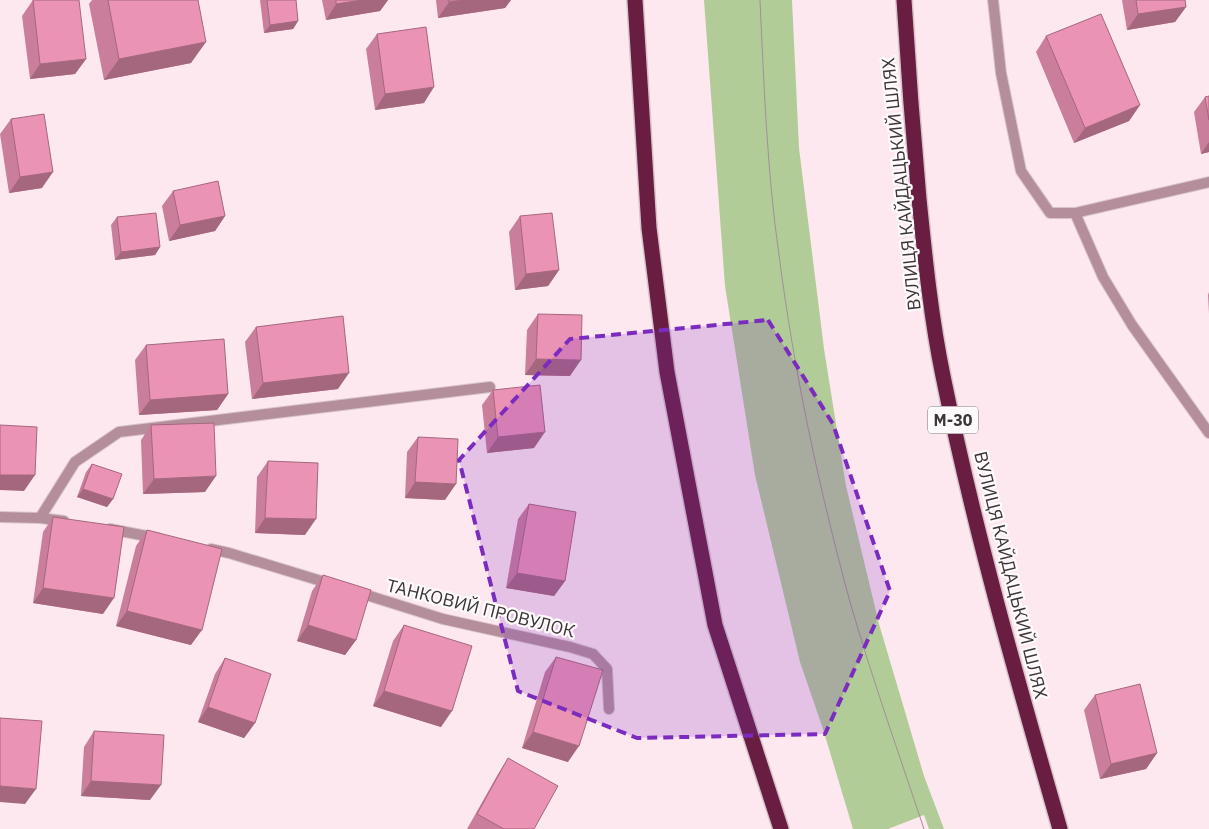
<svg xmlns="http://www.w3.org/2000/svg" width="1209" height="829" viewBox="0 0 1209 829" font-family="'IBM Plex Sans',sans-serif">
<style>
.green{fill:#b2cc97}
.lines{fill:none;stroke-linecap:round;stroke-linejoin:round}
.street-casing{stroke:#d7c4ca;stroke-width:12}
.highway-casing{stroke:#d7c4ca;stroke-width:18}
.street{stroke:#b58e9b;stroke-width:10}
.highway{stroke:#691e41;stroke-width:15}
.tram{stroke:#a09196;stroke-width:1}
.wall{fill:#ca7e9b}
.shaded-wall{fill:#a4677e}
.building{fill:#eb93b4;stroke:#a4677e}
.marked{fill:#7b2cbf;fill-opacity:0.2;stroke:#7b2cbf;stroke-width:4;stroke-dasharray:10 6;stroke-linejoin:round}
.labels{text-anchor:middle;dominant-baseline:central;stroke-width:4.5;stroke-linejoin:round;paint-order:stroke}
.shield{fill:#fffbfc;stroke:#777073;stroke-width:1}
.shield-label{font-size:16px;font-weight:bold;fill:#3d3538}
.street-label{font-size:18px;fill:#3d3538;stroke:#fffbfc}
</style>
<rect width="100%" height="100%" fill="#fde8ef"/>
<path class="green" d="M704 0H792L799 148 824 349 846 486 879 624 924 776 944 829H929L924 815 888 829H853L823 729 800 662 755 475 725 286Z"/>
<g class="lines">
<defs>
<path id="street" d="M993 0 1001 73 1021 171 1050 213H1075L1103 277 1132 325 1209 433
M1075 213 1209 182
M0 517 40 518 64 521
M40 518 75 462 119 432 490 387
M110 529 157 538
M211 549 229 553 331 584
M357 592 443 619 570 647 593 654 607 669 609 709"/>
<path id="highway" d="M635 0 649 228 667 372 715 625 781 829
M904 0C908 67 913 133 919 199 925 258 931 318 943 376 974 529 1017 679 1060 829"/>
</defs>
<use href="#street" class="street-casing"/>
<use href="#highway" class="highway-casing"/>
<use href="#street" class="street"/>
<use href="#highway" class="highway"/>
<path class="tram" d="M760 0C764 85 767 171 779 255 794 372 819 488 850 602 872 678 899 754 924 829"/>
</g>
<path class="wall" d="M33 0 86 59 75 74 30 79 22 16Z
M92 0H198L191 63 104 80 89 4Z
M260 0H296L298 21 293 29 264 33Z
M322 0H388L380 11 326 20Z
M436 0H511L505 8 438 18Z
M1122 0H1185L1186 7 1175 22 1127 30Z
M377 34 424 103 375 110 366 49Z
M1046 36 1140 105 1129 121 1074 143 1036 52Z
M1209 96V152L1201 154 1194 112 1205 97Z
M11 119 42 188 9 193 0 134Z
M173 191 225 216 215 231 169 241 162 206Z
M520 216 559 270 548 286 515 290 509 232Z
M117 217 160 247 155 255 115 260 111 225Z
M1209 292V314L1208 295Z
M538 314 570 376 525 375 527 330Z
M256 327 338 389 252 399 245 342Z
M146 345 228 394 217 410 139 415 135 360Z
M493 390 534 448 487 453 482 405Z
M151 425 205 492 143 494 141 440Z
M418 437 445 500 405 498 407 452Z
M268 461 305 535 255 533 257 477Z
M92 464 113 499 107 507 77 497 86 472Z
M529 504 565 581 554 596 506 588 518 519Z
M53 517 103 614 33 603 43 532Z
M147 530 191 645 116 626 136 546Z
M323 575 356 640 345 655 297 641 312 591Z
M404 625 441 727 373 706 393 641Z
M556 657 568 762 522 748 545 672Z
M225 658 255 723 244 738 198 722 215 674Z
M1095 695 1157 753 1146 769 1100 779 1084 710Z
M94 731 150 800 81 796 84 747Z
M508 758 534 829H467L498 774Z"/>
<path class="shaded-wall" d="M363 0H388L380 11 326 20 336 4Z
M464 0H511L505 8 438 18 449 2Z
M1186 7 1175 22 1127 30 1138 14Z
M298 21 293 29 264 33 270 25Z
M206 42 191 63 104 80 119 59Z
M86 59 75 74 30 79 40 64Z
M434 87 424 103 375 110 385 94Z
M1140 105 1129 121 1074 143 1085 128Z
M1209 142V152L1201 154Z
M53 172 42 188 9 193 20 177Z
M225 216 215 231 169 241 180 225Z
M160 247 155 255 115 260 121 252Z
M559 270 548 286 515 290 526 274Z
M536 359 581 360 570 376 525 375Z
M349 373 338 389 252 399 263 383Z
M228 394 217 410 139 415 150 400Z
M545 432 534 448 487 453 498 437Z
M0 475H35L24 491 0 490Z
M216 476 205 492 143 494 154 479Z
M415 482 456 484 445 500 405 498Z
M83 489 113 499 107 507 77 497Z
M265 518 316 519 305 535 255 533Z
M517 573 565 581 554 596 506 588Z
M43 588 114 598 103 614 33 603Z
M127 611 202 630 191 645 116 626Z
M308 625 356 640 345 655 297 641Z
M384 691 452 711 441 727 373 706Z
M208 707 255 723 244 738 198 722Z
M533 732 579 746 568 762 522 748Z
M1157 753 1146 769 1100 779 1111 764Z
M91 781 161 785 150 800 81 796Z
M0 786 36 789 25 804 0 802Z"/>
<path class="building" d="M33 0H79L86 59 40 64Z
M108 0H198L206 42 119 59Z
M267 0H296L298 21 270 25Z
M336 0H363L336 4Z
M448 0H464L449 2Z
M1136 0H1185L1186 7 1138 14Z
M1101 14 1140 105 1085 128 1046 36Z
M426 27 434 87 385 94 377 34Z
M1209 96V120L1205 97Z
M44 114 53 172 20 177 11 119Z
M218 181 225 216 180 225 173 191Z
M156 213 160 247 121 252 117 217Z
M552 213 559 270 526 274 520 216Z
M538 314 582 315 581 360 536 359Z
M343 316 349 373 263 383 256 327Z
M224 339 228 394 150 400 146 345Z
M540 385 545 432 498 437 493 390Z
M214 423 216 476 154 479 151 425Z
M0 425 37 427 35 475H0Z
M418 437 458 439 456 484 415 482Z
M268 461 318 463 316 519 265 518Z
M92 464 122 474 113 499 83 489Z
M529 504 576 512 565 581 517 573Z
M53 517 124 527 114 598 43 588Z
M147 530 222 549 202 630 127 611Z
M323 575 371 590 356 640 308 625Z
M404 625 472 646 452 711 384 691Z
M556 657 603 670 579 746 533 732Z
M225 658 271 674 255 723 208 707Z
M1140 684 1157 753 1111 764 1095 695Z
M0 718 42 721 36 789 0 786Z
M94 731 164 735 161 785 91 781Z
M508 758 558 786 534 829H504L477 814Z"/>
<path class="marked" d="M768 320 833 424 890 591 825 734 637 738 518 691 459 460 570 339Z"/>
<g class="labels">
<rect class="shield" x="928" y="406.5" width="50" height="27" rx="4"/>
<g class="shield-label">
<text x="953" y="420">М-30</text>
</g>
<g class="street-label">
<text transform="translate(901 184) rotate(-96)">ВУЛИЦЯ КАЙДАЦЬКИЙ ШЛЯХ</text>
<text transform="translate(1011 575) rotate(76)">ВУЛИЦЯ КАЙДАЦЬКИЙ ШЛЯХ</text>
<text transform="translate(481 608) rotate(14)">ТАНКОВИЙ ПРОВУЛОК</text>
</g>
</g>
</svg>
